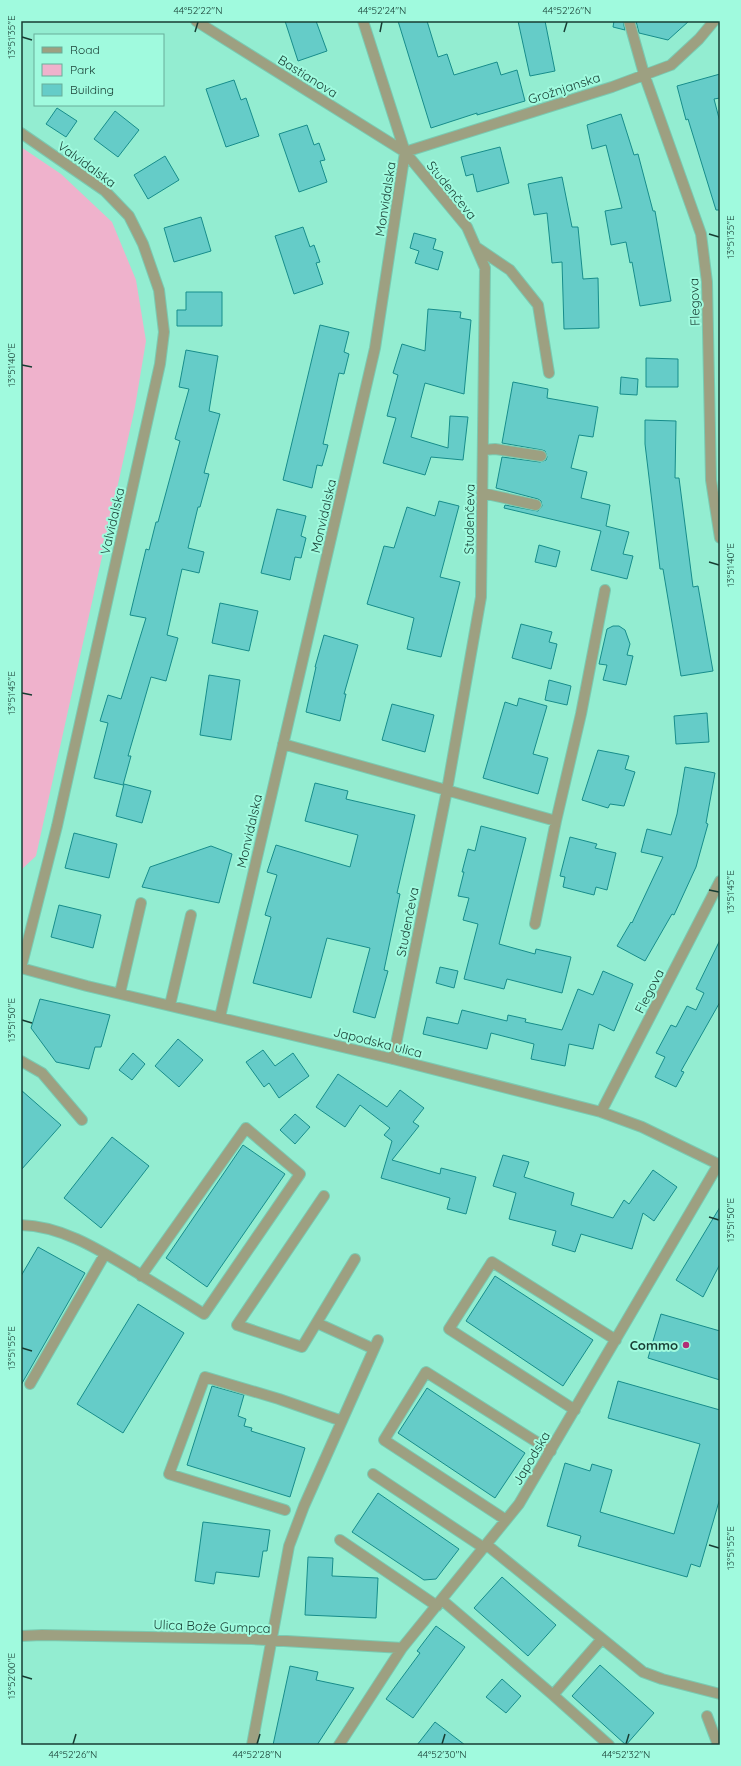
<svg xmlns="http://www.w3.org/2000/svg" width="741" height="1766" viewBox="0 0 741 1766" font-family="Quicksand,sans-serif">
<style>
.green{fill:#efb2cc}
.building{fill:#65ccc8;stroke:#178d8b}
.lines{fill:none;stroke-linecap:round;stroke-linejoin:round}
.minor-casing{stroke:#7acab1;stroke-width:12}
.minor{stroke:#9da081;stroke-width:10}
.ticks{fill:none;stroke:#173d33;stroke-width:1.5}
.poi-dot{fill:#b22e75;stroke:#a0fade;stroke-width:1.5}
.labels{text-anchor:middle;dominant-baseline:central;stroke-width:4;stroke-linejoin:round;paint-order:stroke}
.street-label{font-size:13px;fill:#173d33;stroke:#a0fade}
.poi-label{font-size:13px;font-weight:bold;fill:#173d33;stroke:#a0fade;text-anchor:end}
.neatline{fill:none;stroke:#173d33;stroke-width:1.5}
.ticks-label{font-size:10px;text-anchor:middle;fill:#173d33}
</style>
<rect width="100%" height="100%" fill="#93edd1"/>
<path class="green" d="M21 147 61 174 112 222 136 280 146 341 135 407 36 856 21 870Z"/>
<path class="building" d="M285 21H316L327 51 298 61Z
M398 21H427L438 57 447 54 454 75 497 62 501 75 517 70 525 101 477 115V113L431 128Z
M518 21H545L555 71 530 76Z
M614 21H623L625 30 613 27Z
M636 21H689L668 40 639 33Z
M720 74V98L714 99 720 122V210H716L688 119 686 120 677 86Z
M234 80 241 100 246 98 259 136 226 147 206 89Z
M57 108 77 121 66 137 46 124Z
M115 111 139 130 118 157 94 139Z
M621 114 634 155 638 154 653 211H655L671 301 640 306 632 262 630 263 626 242 611 245 605 211 622 208 606 145 592 149 587 125Z
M307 125 314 145 319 143 325 160 320 161 327 182 299 192 279 134Z
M500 147 509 183 477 192 473 174 466 176 461 157Z
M165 156 179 180 148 199 134 175Z
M562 177 572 227H578L583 279 598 278 599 328 564 329 562 262 552 263 547 213 534 215 528 184Z
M201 217 211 251 174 262 164 228Z
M303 227 310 247 314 245 320 262 316 263 323 284 294 294 275 236Z
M414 233 436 239 433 249 443 252 438 270 415 263 419 251 410 248Z
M186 292H222V326H177V310H186Z
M428 309 461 312 460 318 471 320 464 394 425 383 411 437 448 448 450 416 468 417 463 460 431 457 425 475 383 463 396 418 387 416 398 375 393 373 402 344 425 351Z
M320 325 349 332 344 352 349 354 344 374 339 373 323 444 328 445 322 466 317 465 312 488 283 480Z
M186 350 218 356 209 411 220 414 204 473 209 474 200 507H198L188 548 204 552 199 573 182 569 167 635 178 638 166 681 151 677 128 756H131L123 785 94 778 108 723 100 721 108 695 121 699 146 618 130 615 146 549 149 550 156 522H158L180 441 175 439 189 389 179 387Z
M646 358 678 359V387H646Z
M621 377 638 379 637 395 620 394Z
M513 382 548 389 547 398 598 407 593 437 579 435 571 468 587 472 581 498 610 505 606 526 629 532 623 554 633 556 627 579 591 570 601 531 504 508 505 505 538 511 542 506 541 501 538 499 496 488 502 457 540 462 546 460 547 457 545 451 542 450 502 443Z
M645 420 676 421 675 478H679L693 587 698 586 713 671 681 676 663 569H660L645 444Z
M439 501 459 506 440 577 460 582 441 657 407 649 414 618 367 604 384 546 394 548 407 507 435 516Z
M277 509 306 516 301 536 306 538 301 558 295 557 290 580 261 573Z
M539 545 560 551 556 567 535 562Z
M220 603 258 611 249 651 212 643Z
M521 624 552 632 549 642 557 644 551 669 512 658Z
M613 626H619L625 630 630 644 627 655 633 656 626 685 603 680 607 665 599 664 607 629Z
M324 635 358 645 344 694H346L340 721 306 712 316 667H315Z
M209 675 240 680 231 740 200 735Z
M549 680 571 686 567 705 545 700Z
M519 698 547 706 533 754 548 758 538 794 483 778 505 702 517 706Z
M392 704 434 715 425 752 382 740Z
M707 713 709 742 676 744 674 716Z
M598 750 629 756 625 769 635 772 624 806 610 804 608 808 582 800Z
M685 767 715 773 706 823 708 824 696 867 674 915 672 914 645 961 617 946 631 922 632 923 663 857 641 852 647 829 671 835 677 814Z
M315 783 348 791 346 799 415 815 397 893 400 894 384 970 388 971 375 1018 353 1012 370 948 327 938 311 998 253 983 271 917 265 915 277 875 267 872 276 845 350 867 358 835 305 821Z
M124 784 151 791 142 823 116 816Z
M481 826 526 838 499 944 535 954 536 949 571 957 562 993 507 979 504 989 464 979 478 924 463 920 469 898 458 896 464 872H462L468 849 475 851Z
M74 833 117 844 109 878 65 868Z
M570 837 597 844 595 848 616 853 607 890 596 887 594 895 563 887 565 877 560 876Z
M211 846 232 854 219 903 142 887 150 867Z
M59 905 101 915 93 948 51 937Z
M720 940V1002L681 1071 684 1072 676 1087 655 1077 665 1057 656 1053 671 1025 676 1027 687 1006 696 1010 704 993 696 989Z
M440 967 458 971 454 988 436 983Z
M603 971 633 984 614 1031 599 1024 593 1049 569 1044 565 1066 531 1059 534 1044 491 1033 487 1049 423 1034 427 1017 458 1024 462 1010 507 1021 508 1015 526 1019 525 1022 562 1030 578 989 593 995Z
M40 999 110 1015 101 1047H95L89 1069 56 1062 31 1028Z
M178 1039 203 1060 179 1087 155 1066Z
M263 1050 275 1066 293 1053 309 1076 279 1098 269 1083 264 1087 246 1062Z
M133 1053 145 1064 132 1080 119 1070Z
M338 1074 387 1107 400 1090 424 1108 413 1122 419 1126 392 1160 440 1174 441 1168 476 1177 466 1214 447 1209 450 1198 381 1178 392 1141 384 1135 390 1128 360 1105 345 1127 316 1107Z
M21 1090 61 1125 21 1170Z
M295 1114 310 1127 295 1144 280 1130Z
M112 1137 149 1166 101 1228 64 1198Z
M243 1145 285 1174 207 1287 166 1258Z
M503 1155 529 1162 524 1177 574 1193 571 1205 613 1218 624 1200 629 1204 653 1170 677 1187 654 1221 643 1213 632 1249 581 1234 575 1252 552 1245 556 1231 509 1219 516 1193 493 1186Z
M720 1207V1264L703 1297 676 1280Z
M38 1247 85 1273 21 1385V1276Z
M495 1276 593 1340 563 1386 466 1321Z
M138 1304 184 1333 123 1433 77 1404Z
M661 1314 720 1331V1380L648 1358Z
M618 1381 720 1410V1498L700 1567 691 1564 687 1577 578 1546 581 1536 547 1526 565 1463 590 1471 592 1464 612 1470 600 1512 674 1534 700 1444 608 1418Z
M212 1386 244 1395 238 1416 246 1419 244 1426 252 1428 251 1431 305 1448 290 1497 187 1465Z
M427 1388 525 1453 495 1498 398 1433Z
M378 1493 459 1549 436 1579 424 1580 352 1532Z
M203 1522 270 1530 267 1551H263L259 1577 216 1572 214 1584 195 1581Z
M308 1557 333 1558 332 1576 378 1578 376 1618 305 1615Z
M502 1577 556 1625 528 1656 474 1608Z
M436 1626 465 1647 413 1718 386 1699 420 1653 417 1651Z
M600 1665 654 1713 626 1745 572 1696Z
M290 1666 318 1672 316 1680 354 1688 317 1745H273Z
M502 1679 521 1696 506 1713 486 1697Z
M435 1722 465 1745H417Z"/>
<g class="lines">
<defs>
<path id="minor" d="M196 21 405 152 467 227 485 268 481 597 447 790 393 1059
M629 21 644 74 701 234 707 282 711 480 720 538
M21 133 105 191 129 216 143 244 159 290 164 332 160 364 57 826 21 968
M405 152 612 87 671 65 699 39 714 21
M476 247 510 270 538 305 549 373
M483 450 495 449 541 456
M482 493 536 505
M283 744 556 821 535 924
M556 821 581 714 605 590
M21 968 87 986 393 1059 601 1112 642 1127 720 1165
M120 993 141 903
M170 1005 191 915
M220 1017 375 348 405 152 363 21
M21 1061 42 1073 82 1120
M601 1112 720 881
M324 1196 237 1325 302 1347 355 1259
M21 1225C63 1226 101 1251 136 1272 159 1286 182 1300 204 1314L300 1174 246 1128 141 1276
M317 1323 374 1349
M30 1384 105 1254
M575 1410 449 1329 492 1262 616 1340
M373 1474 484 1548
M285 1510 169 1474 205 1377 279 1399 342 1421
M506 1520 384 1440 426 1372 551 1451
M340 1540 437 1606
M487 1545 643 1672 662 1679 720 1694
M442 1600 553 1695
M21 1636 42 1635 252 1639 402 1648
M601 1640 553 1695 609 1745
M707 1716 718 1745
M252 1745 289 1546 304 1506 378 1340
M339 1745 402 1648 519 1504 718 1165"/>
</defs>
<use href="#minor" class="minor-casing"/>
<use href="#minor" class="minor"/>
</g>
<path class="ticks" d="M195 32 198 22M380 32 382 22M564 32 567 22M22 37 32 40M709 234 719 237M22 365 32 367M709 562 719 565M22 693 32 695M709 890 719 892M22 1020 32 1023M709 1217 719 1220M22 1348 32 1351M709 1545 719 1548M22 1676 32 1679M73 1744 76 1734M257 1744 260 1734M442 1744 445 1734M626 1744 629 1734"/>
<circle class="poi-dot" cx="686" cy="1345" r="4"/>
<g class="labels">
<g class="street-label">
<text transform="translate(308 76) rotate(32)">Bastianova</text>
<text transform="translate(564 88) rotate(-18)">Grožnjanska</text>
<text transform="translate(87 164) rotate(36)">Valvidalska</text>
<text transform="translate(452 190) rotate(51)">Studenčeva</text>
<text transform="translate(385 199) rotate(-81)">Monvidalska</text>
<text transform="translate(694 302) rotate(-92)">Flegova</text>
<text transform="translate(323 516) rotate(-77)">Monvidalska</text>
<text transform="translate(469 519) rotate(-89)">Studenčeva</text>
<text transform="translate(112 521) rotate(-77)">Valvidalska</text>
<text transform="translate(249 831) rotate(-77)">Monvidalska</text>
<text transform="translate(407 922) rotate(-79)">Studenčeva</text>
<text transform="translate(649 991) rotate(-63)">Flegova</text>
<text transform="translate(378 1042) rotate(14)">Japodska ulica</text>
<text transform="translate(531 1458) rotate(-59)">Japodska</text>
<text transform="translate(212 1626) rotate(2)">Ulica Bože Gumpca</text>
</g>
<g class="poi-label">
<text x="678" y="1345">Commo</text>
</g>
</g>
<rect width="741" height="1766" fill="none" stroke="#a0fade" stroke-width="44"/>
<rect x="34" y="34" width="130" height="72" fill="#a0fade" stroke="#69ae9a"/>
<rect x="42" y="47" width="20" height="6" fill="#9da081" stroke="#69ae9a"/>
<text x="70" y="54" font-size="12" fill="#173d33">Road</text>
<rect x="42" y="64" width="20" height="12" fill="#efb2cc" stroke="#69ae9a"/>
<text x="70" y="74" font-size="12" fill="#173d33">Park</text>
<rect x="42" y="84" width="20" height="12" fill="#65ccc8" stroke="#69ae9a"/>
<text x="70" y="94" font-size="12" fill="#173d33">Building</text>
<rect x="22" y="22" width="697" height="1722" class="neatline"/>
<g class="ticks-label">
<text x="198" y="14">44°52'22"N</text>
<text x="382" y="14">44°52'24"N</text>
<text x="567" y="14">44°52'26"N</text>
<text transform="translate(11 37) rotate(-90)" y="4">13°51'35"E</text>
<text transform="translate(730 237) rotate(-90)" y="4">13°51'35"E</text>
<text transform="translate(11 365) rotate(-90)" y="4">13°51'40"E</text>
<text transform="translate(730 565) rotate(-90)" y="4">13°51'40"E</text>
<text transform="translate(11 693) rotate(-90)" y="4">13°51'45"E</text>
<text transform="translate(730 892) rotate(-90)" y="4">13°51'45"E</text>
<text transform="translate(11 1020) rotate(-90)" y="4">13°51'50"E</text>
<text transform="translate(730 1220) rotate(-90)" y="4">13°51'50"E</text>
<text transform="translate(11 1348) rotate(-90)" y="4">13°51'55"E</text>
<text transform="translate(730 1548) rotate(-90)" y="4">13°51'55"E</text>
<text transform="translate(11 1676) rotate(-90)" y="4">13°52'00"E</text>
<text x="73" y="1758">44°52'26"N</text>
<text x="257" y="1758">44°52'28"N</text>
<text x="442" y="1758">44°52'30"N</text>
<text x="626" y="1758">44°52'32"N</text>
</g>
</svg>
